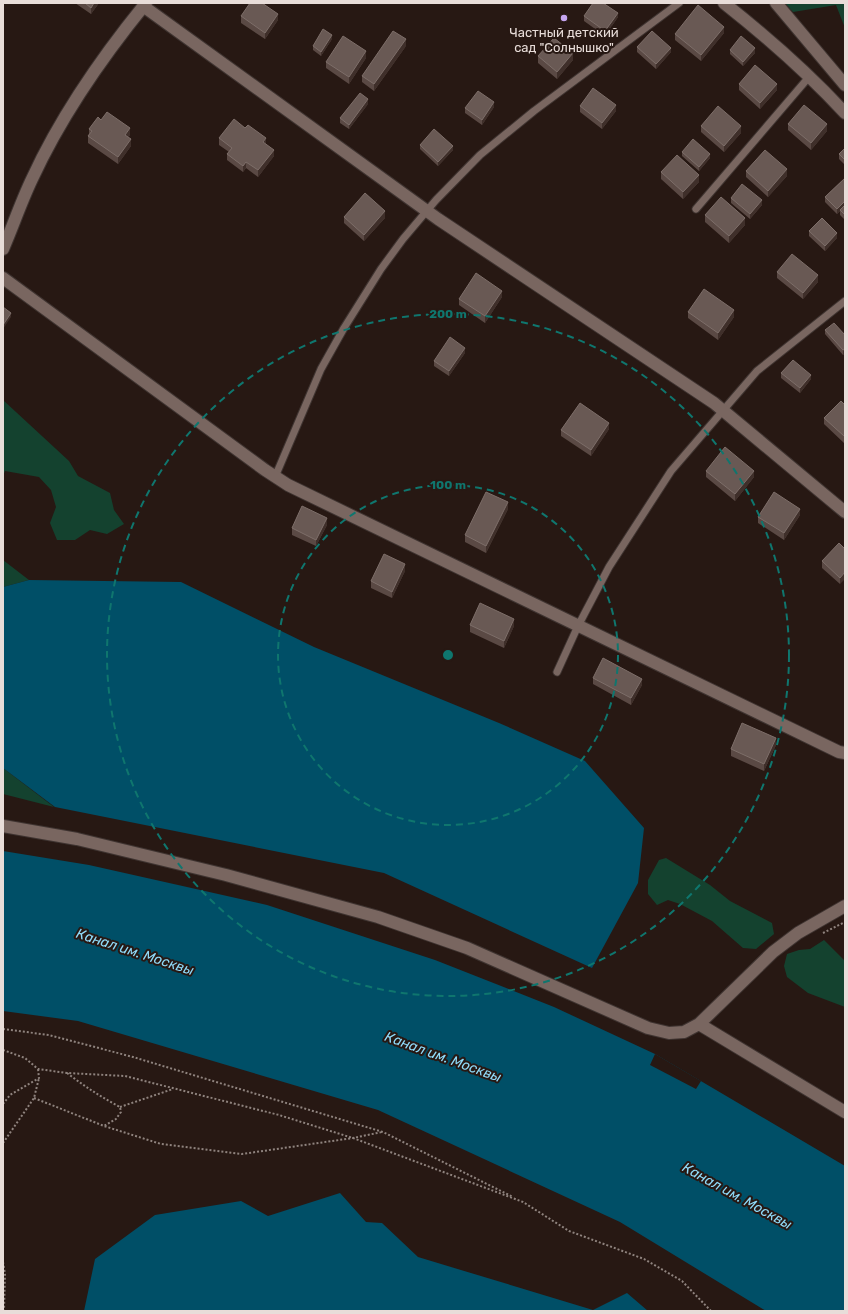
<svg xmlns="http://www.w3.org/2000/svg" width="848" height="1314" viewBox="0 0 848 1314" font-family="Rubik,sans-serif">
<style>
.green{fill:#14422f}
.water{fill:#004f67}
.pier{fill:#271813}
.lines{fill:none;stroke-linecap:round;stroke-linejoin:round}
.lane-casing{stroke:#3f3431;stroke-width:9}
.street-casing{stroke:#3f3431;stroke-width:14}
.path{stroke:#8f837e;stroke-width:2;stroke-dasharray:2 2;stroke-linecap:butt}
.lane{stroke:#796660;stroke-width:7}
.street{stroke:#796660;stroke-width:12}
.wall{fill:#5a4944}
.shaded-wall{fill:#3f2f2a}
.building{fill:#695954;stroke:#7d6e69}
.ring{fill:none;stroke:#0f766e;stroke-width:2;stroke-dasharray:7 5}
.poi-dot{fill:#c6a6f0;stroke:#271813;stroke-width:1.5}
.labels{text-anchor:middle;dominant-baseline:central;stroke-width:4;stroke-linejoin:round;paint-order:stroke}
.poi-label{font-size:13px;fill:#e8ddd9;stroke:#271813}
.water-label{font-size:14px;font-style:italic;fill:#90dbf9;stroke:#271813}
.centre{fill:#0f766e;stroke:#271813;stroke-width:2}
.ring-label{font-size:12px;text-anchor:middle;font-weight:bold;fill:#0f766e;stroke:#271813;stroke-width:4;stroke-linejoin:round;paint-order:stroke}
</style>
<rect width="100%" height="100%" fill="#271813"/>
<path class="green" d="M785 3H845V28L836 5 793 12Z
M3 400 69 461 78 476 110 493 114 510 124 524 107 534 90 530 75 540H57L50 523 56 507 51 490 39 477 5 471 3 476Z
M3 560 29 580 3 587Z
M3 768 54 807 3 794Z
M666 858 710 885 730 901 772 923 774 934 756 949 743 948 712 921 680 904 668 900 657 905 648 894V880L659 860Z
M824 940 845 961V1007L808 993 787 977 784 966 787 954 799 950 810 949Z"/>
<path class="water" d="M29 580 181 582 314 647 499 723 585 761 644 828 638 883 592 968 384 873 55 807 3 768V587Z
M3 851 89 865 267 905 435 960 554 1007 655 1054 845 1166V1311H766L620 1222 378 1110 78 1021 3 1011Z
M340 1193 366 1222 382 1223 418 1257 593 1310 627 1293 648 1311H84L95 1259 155 1215 241 1201 268 1216Z"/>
<path class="pier" d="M655 1054 701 1081 696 1089 650 1065Z"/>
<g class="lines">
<defs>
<path id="lane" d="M696 209 809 77
M275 477 321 369 344 328 381 269 403 239 436 200 480 155 534 111 679 3
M557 672 578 626 609 567 671 471 757 371 845 301"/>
<path id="street" d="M724 3C767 37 808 73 845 113
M776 3 845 85
M143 6 438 219 714 403 845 512
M3 249C13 226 21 202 32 179 61 116 102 57 146 3
M3 278 265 470 288 485 839 752 845 753
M3 826 77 839 226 875 378 917 467 948 648 1028 669 1033 684 1032 699 1024 773 952 798 933 845 906
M699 1024 845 1112"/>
</defs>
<use href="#lane" class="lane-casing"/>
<use href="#street" class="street-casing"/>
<path class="path" d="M823 933 845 922
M3 1029 49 1035 133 1057 383 1132 513 1197
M3 1050 25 1058 38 1069 67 1073 125 1076 279 1115 353 1138 523 1202 569 1231 644 1259 682 1281 711 1311
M67 1073C84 1086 101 1097 120 1107L121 1112 116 1119 104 1126
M34 1098 104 1126 161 1144 242 1154 353 1138 382 1132
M3 1104 10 1095 39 1078 38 1069
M120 1107 173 1089
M3 1143 34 1098 39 1078
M3 1262 5 1274 4 1311"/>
<use href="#lane" class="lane"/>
<use href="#street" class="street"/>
</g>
<path class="wall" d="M75 3H99L91 14Z
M241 16 278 20 265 39 241 23Z
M584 16 618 17 605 36 584 21Z
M724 33 701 61 675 40V34Z
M332 39 321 56 313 50V46Z
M406 46 374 91 362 82V76Z
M637 47 671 52 656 69 637 52Z
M730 50 755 53 743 66 730 54Z
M538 56 573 60 557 79 538 63Z
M366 58 349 84 326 68V62Z
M739 84 777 90 760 109 739 90Z
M368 104 349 129 340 123V118Z
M580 106 616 111 602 129 580 112Z
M494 107 482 125 465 113V108Z
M101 120 130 135 128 137 131 146 118 164 88 143V136L89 134V129Z
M788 124 827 131 811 150 788 130Z
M701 126 741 133 724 152 701 132Z
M219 138 266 144 274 156 258 177 246 168 243 172 227 160V154L229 152 219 145Z
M420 145 453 150 438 166 420 149Z
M845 148V165L839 159V154Z
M682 152 710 158 699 171 682 156Z
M746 171 787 176 768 197 746 177Z
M661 172 699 182 683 199 661 179Z
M845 178V220L840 215V211L837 214 825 202V197Z
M731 198 762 205 750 219 731 203Z
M705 215 745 225 729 243 705 222Z
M344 217 385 218 364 241 344 223Z
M809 231 837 238 825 251 809 236Z
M777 272 818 282 803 299 777 278Z
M502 297 485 323 459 305V299Z
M688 312 734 317 718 340 688 318Z
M825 330 845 335V353L843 355 825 334Z
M465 353 449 376 434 366V361Z
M781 373 811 379 800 393 781 378Z
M845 405 844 443 824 424V418Z
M609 429 591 456 561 436V430Z
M706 471 754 477 735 501 706 477Z
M508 509 486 553 465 542V535Z
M800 515 784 540 758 523V517Z
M327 525 316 546 292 535V528Z
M845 549 840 584 822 568V561Z
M405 571 392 598 371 588V581Z
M470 625 514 626 504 648 470 632Z
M593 678 642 685 631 705 593 684Z
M776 745 764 771 731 756V749Z"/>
<path class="shaded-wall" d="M94 3H99L91 14V8Z
M618 13V17L605 36V31Z
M278 14V20L265 39V33Z
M724 27V33L701 61V55Z
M332 35V39L321 56V52Z
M406 39V46L374 91V84Z
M671 48V52L656 69V64Z
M755 48V53L743 66V62Z
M366 51V58L349 84V77Z
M573 53V60L557 79V72Z
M777 84V90L760 109V103Z
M368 99V104L349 129V125Z
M494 102V107L482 125V120Z
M616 105V111L602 129V123Z
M827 124V131L811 150V143Z
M741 126V133L724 152V146Z
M130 128V135L125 142V135Z
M266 138V145L263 142Z
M131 139V146L118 164V157Z
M453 146V150L438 166V162Z
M274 150V156L258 177V170Z
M710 154V158L699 171V167Z
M246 162V168L243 172V166Z
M787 169V176L768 197V191Z
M699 175V182L683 199V192Z
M762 200V205L750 219V214Z
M845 201V206L837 214V209Z
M385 211V218L364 241V235Z
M745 218V225L729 243V236Z
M837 233V238L825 251V246Z
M818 275V282L803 299V293Z
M502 291V297L485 323V316Z
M734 310V317L718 340V333Z
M11 313V317L3 329V325Z
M465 348V353L449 376V371Z
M845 349V353L843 355V350Z
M811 375V379L800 393V388Z
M609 423V429L591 456V450Z
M845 435V441L844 443V436Z
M754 471V477L735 501V494Z
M508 502V509L486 553V546Z
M800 509V515L784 540V533Z
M327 518V525L316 546V540Z
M405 564V571L392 598V592Z
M845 572V579L840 584V578Z
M514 619V626L504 648V641Z
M642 679V685L631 705V698Z
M776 738V745L764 771V764Z"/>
<path class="building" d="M85 3H94L91 8Z
M250 3H262L278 14 265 33 241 16Z
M593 3H603L618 13 605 31 584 16Z
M698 5 724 27 701 55 675 34Z
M323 29 332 35 321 52 313 46Z
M393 31 406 39 374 84 362 76Z
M652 31 671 48 656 64 637 47Z
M343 36 366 51 349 77 326 62Z
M741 36 755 48 743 62 730 50Z
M554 38 573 53 557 72 538 56Z
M755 65 777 84 760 103 739 84Z
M593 88 616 105 602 123 580 106Z
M478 91 494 102 482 120 465 108Z
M360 93 368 99 349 125 340 118Z
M804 105 827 124 811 143 788 124Z
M718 106 741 126 724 146 701 126Z
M107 112 130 128 125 135 131 139 118 157 88 136 92 131 89 129 98 117 101 120Z
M234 119 245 128 248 125 266 138 263 142 274 150 258 170 246 162 243 166 227 154 232 148 219 138Z
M434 129 453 146 438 162 420 145Z
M693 139 710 154 699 167 682 152Z
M845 148V160L839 154Z
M765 150 787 169 768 191 746 171Z
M677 155 699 175 683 192 661 172Z
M845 178V201L837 209 825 197Z
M742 184 762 200 750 214 731 198Z
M365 193 385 211 364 235 344 217Z
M721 197 745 218 729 236 705 215Z
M845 205V215L840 210Z
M822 218 837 233 825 246 809 231Z
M792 254 818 275 803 293 777 272Z
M476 273 502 291 485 316 459 299Z
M704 289 734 310 718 333 688 312Z
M3 307 11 313 3 325Z
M834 323 845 335V349L843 350 825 330Z
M450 337 465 348 449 371 434 361Z
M793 360 811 375 800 388 781 373Z
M841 401 845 405V435L844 436 824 418Z
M580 403 609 423 591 450 561 430Z
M725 447 754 471 735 494 706 471Z
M486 492 508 502 486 546 465 535Z
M774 492 800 509 784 533 758 517Z
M302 506 327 518 316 540 292 528Z
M839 543 845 549V572L840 578 822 561Z
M384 554 405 564 392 592 371 581Z
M480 603 514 619 504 641 470 625Z
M603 658 642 679 631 698 593 678Z
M742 723 776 738 764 764 731 749Z"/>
<g class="ring">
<circle cx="448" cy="655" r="170"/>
<circle cx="448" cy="655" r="341"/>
</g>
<circle class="poi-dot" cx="564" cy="18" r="4"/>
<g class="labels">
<g class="poi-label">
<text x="564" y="32">Частный детский<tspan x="564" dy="15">сад "Солнышко"</tspan></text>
</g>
<g class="water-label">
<text transform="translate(135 952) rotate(18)">Канал им. Москвы</text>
<text transform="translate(443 1057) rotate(20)">Канал им. Москвы</text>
<text transform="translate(737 1196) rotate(29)">Канал им. Москвы</text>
</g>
</g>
<circle cx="448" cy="655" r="6" class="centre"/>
<g class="ring-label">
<text x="448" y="318">200 m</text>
<text x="448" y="489">100 m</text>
</g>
<rect width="848" height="1314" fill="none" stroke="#e8ddd9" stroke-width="8"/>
</svg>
